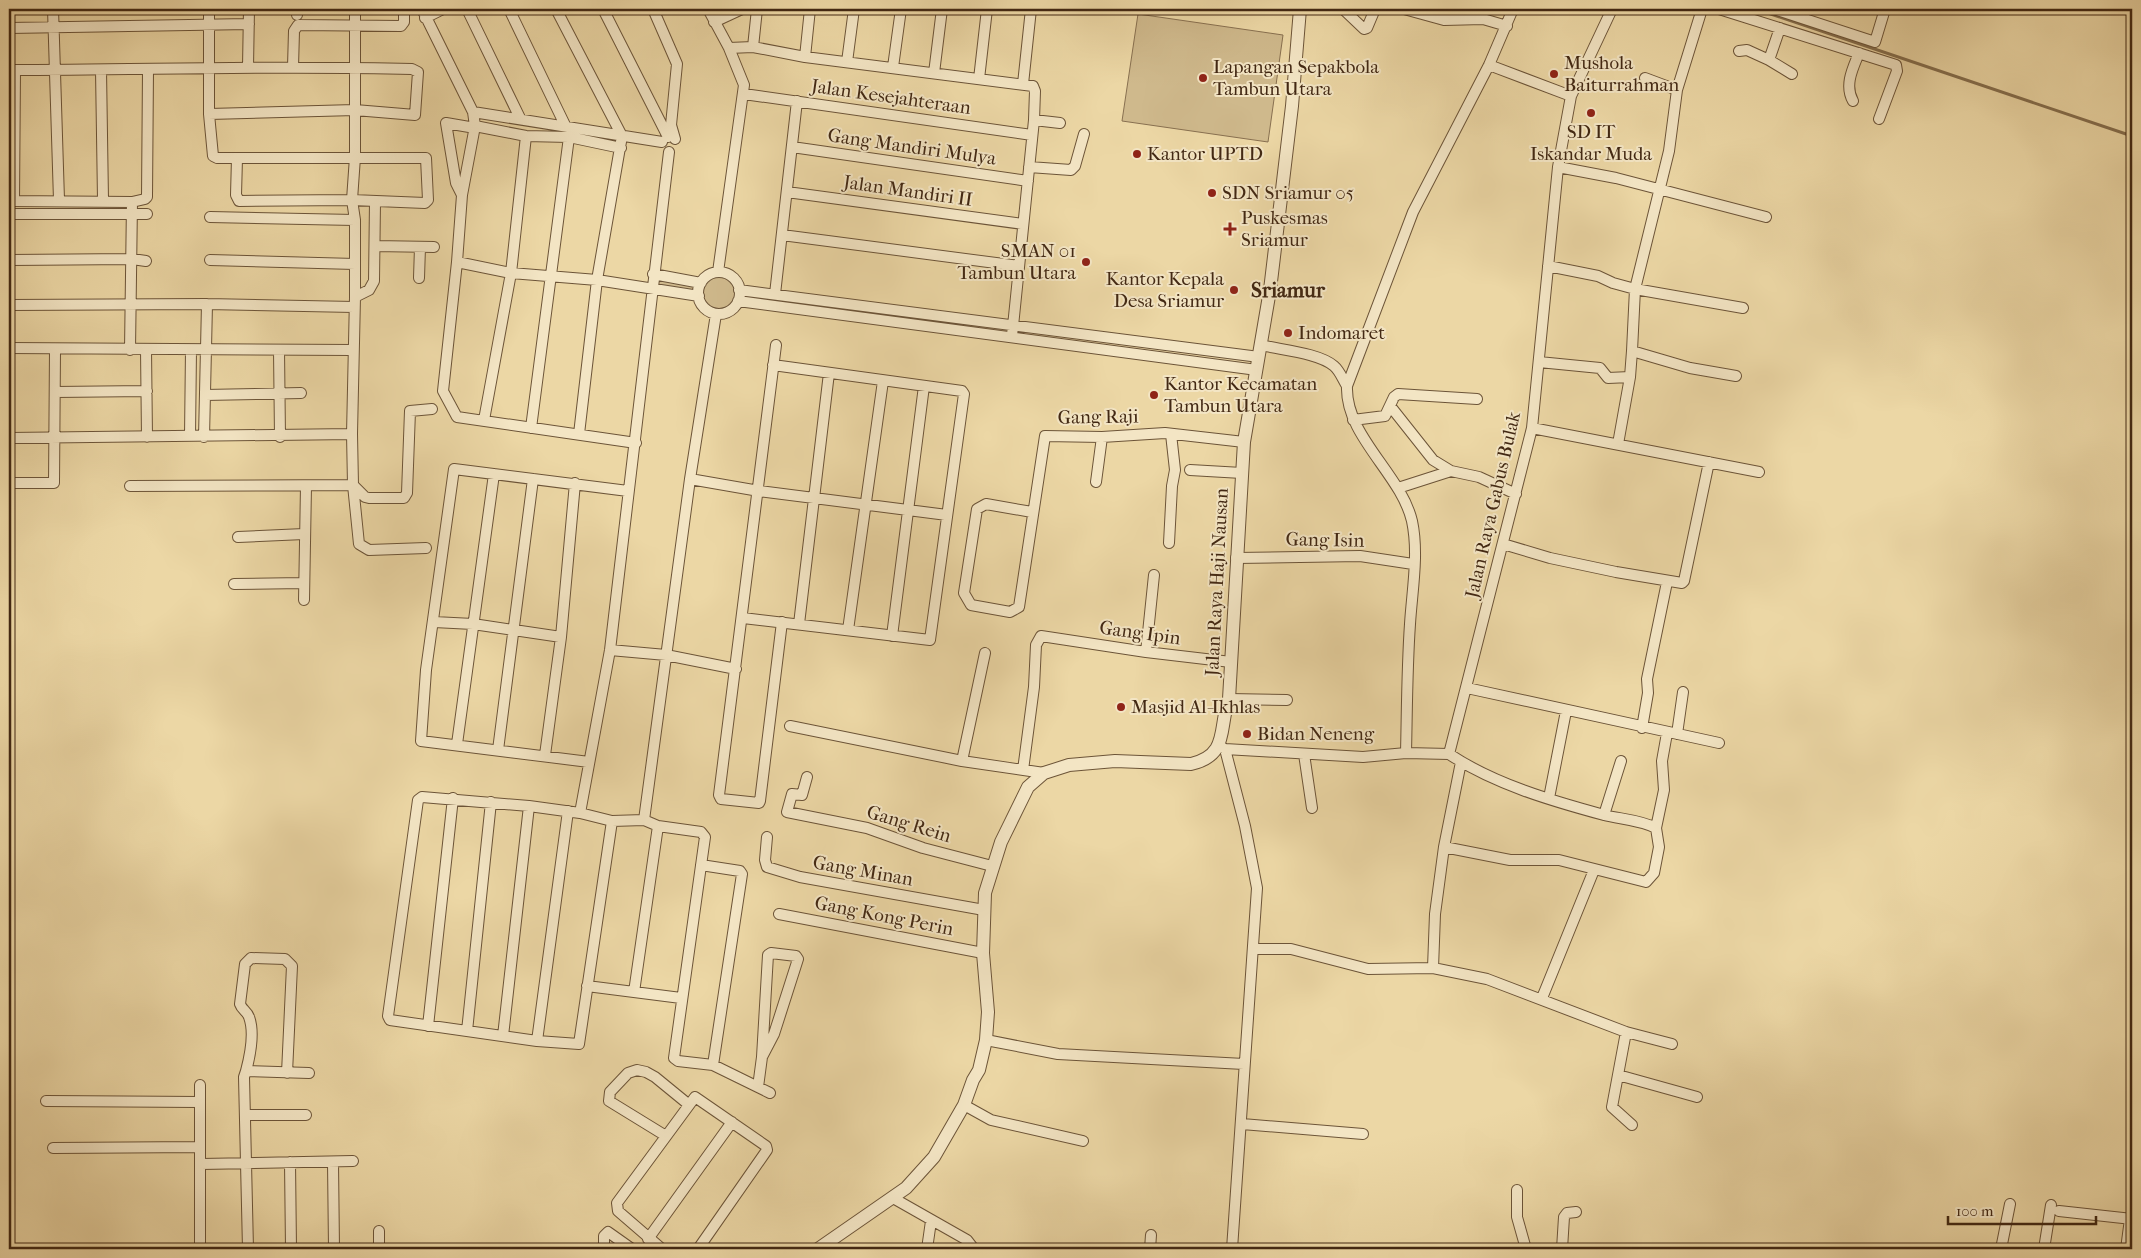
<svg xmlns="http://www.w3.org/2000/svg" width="2141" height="1258" viewBox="0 0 2141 1258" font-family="'IM FELL French Canon',serif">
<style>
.green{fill:#cfb98c;stroke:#887050}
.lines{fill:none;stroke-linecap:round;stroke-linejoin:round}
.stream{stroke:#856e4d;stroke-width:3}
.minor-casing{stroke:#6c5438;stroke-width:12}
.tertiary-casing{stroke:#6c5438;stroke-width:14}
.minor{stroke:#f3e5c4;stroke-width:10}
.tertiary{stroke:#f3e5c4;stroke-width:12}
.poi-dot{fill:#8f2418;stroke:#f3e5c4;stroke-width:2}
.labels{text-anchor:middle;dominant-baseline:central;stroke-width:4;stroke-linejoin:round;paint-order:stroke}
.poi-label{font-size:19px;fill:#422813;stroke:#f3e5c4;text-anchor:start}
.street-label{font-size:19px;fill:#422813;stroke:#f3e5c4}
.quarter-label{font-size:21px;font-weight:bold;fill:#422813;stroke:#f3e5c4}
</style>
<rect width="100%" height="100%" fill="#ecd7a5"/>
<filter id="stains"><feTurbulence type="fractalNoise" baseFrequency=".004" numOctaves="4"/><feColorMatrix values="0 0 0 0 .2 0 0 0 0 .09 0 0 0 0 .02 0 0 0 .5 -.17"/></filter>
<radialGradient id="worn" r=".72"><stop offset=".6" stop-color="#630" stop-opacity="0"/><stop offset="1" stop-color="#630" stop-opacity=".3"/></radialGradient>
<path class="green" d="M1138 14 1283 35 1268 142 1122 121Z
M725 272C764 297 712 336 699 296L651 290 653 274 701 283 712 273Z"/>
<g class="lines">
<path class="stream" d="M1756 9 2132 136"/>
<defs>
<path id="minor" d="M53 9 59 200
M209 9V114L213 156 217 158H426L428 200 425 203 352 200 239 201 236 195 237 158
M355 9V157L352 200 355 220V297L352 434 353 485 359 544 369 550 426 548
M422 9 473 112 475 126 462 195 457 262 443 391 457 417 636 443
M467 9 520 118
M509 9 565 125
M556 9 622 136
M603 9 668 137
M653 9 677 64 671 125 675 139
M708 9 729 48 744 85 718 272
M1343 9 1364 29 1367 28 1375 9
M1404 9 1444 20 1483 19 1507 26
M1702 9 1677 90 1669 151 1635 289 1632 351 1690 368 1736 376
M1719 9 1896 65 1897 71 1879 119
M1774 9 1875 42 1885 9
M297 15V9
M425 18 443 9
M714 22 742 9
M9 28 249 24
M1780 28 1769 60 1792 74
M753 47 757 9
M729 48 753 47 805 57 1033 86 1035 91 1034 120 1012 336
M1739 51 1747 50 1769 60
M805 57 810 9
M847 62 854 9
M1489 65 1571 96
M248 67 249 9
M293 67 294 31 298 25 401 26 404 22V9
M893 67 901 9
M9 70C143 70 278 65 412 69L418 72 415 115 355 110 209 114
M101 70 103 200
M934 73 942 9
M1645 78 1677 90
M979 79 987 9
M1023 84 1031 9
M744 94 1032 135
M1853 101C1844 85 1853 68 1859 53
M473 112 662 142
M1034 120 1060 123
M475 126 526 136 569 137 621 148
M792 147 1028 181
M1029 167 1071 170 1075 166 1084 134
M1558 167 1616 178 1766 217
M787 192 1023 224
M462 195 456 183 446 123 475 128
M9 201 132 202 145 199 147 197 148 70
M14 201 15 70
M9 214H147
M210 217 355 220
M782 235 1019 266
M375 246 434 247
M9 260 132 259 146 261
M210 260 355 264
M457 262 511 273 597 280 699 296
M1548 266 1598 276 1613 283 1635 289 1743 308
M698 293a21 21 0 1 1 42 0a21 21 0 1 1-42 0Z
M653 274 701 283
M419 278 420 247
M739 290 1259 357
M775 294 797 101
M355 297 369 290 374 281 375 202
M738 301 1257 370
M9 305 207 304 354 307
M776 345 719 795 721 799 759 803 760 801 782 622
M1261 345C1281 350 1319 353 1334 366 1340 371 1343 380 1347 386
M9 348 353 350
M130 350 132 202
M146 350 147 437
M279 350 280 437
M1539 362 1600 368 1608 378 1630 377
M55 392 147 391
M205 395 301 393
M1391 407 1433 460 1451 471 1479 477 1516 494
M484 420 511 273 526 136
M1353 420 1385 416 1394 397 1398 394 1477 399
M531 428 569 137
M1532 428 1759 472
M579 434 597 280 622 136
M190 436 191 350
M204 437 207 304
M9 438 352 434
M1618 444 1630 377 1632 351
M1190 470 1242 473
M690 479 759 491 947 515
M1096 482 1102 437
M9 483H54L55 350
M130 486 353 485 365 497 369 498H404L407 493 410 411 432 409
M1398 488 1451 471
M1032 512 986 504 977 509 964 593 971 605 1010 612 1019 607 1045 436 1102 437 1165 433 1244 442
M238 537 304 534
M1169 543 1172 486 1175 470 1171 434
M1503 544 1550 558 1616 572 1682 583 1684 581 1709 462
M1236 558 1360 556 1413 564
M234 584 303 583
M304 600 306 486
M743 618 930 640 964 394 962 391 773 365
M434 622 473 624 561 637
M799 624 829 373
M848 630 883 381
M892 636 924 386
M610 650 666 655 736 669
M1146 652 1154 575
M985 653 962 761 1044 773
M1467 688 1719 743
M1229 699 1287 700
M790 726 962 761
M1642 728 1648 693 1647 679 1667 582
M1677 734 1683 692
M457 744 494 474
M1218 745 1225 749 1363 757 1406 753 1449 754 1532 428 1558 167 1571 96 1612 9
M1225 749 1245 826 1257 888 1232 1249
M498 750 533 479
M1406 753C1407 710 1407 667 1410 624 1412 591 1419 554 1412 521 1401 474 1345 436 1347 386L1413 212 1489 65 1513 9
M1304 754 1312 808
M1449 754C1494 784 1552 801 1604 815 1620 819 1641 820 1656 828
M545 755 561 637 575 483
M589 762 421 741 426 670 454 469 628 491
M1023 770 1034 687 1036 645 1041 636 1146 652 1231 662
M807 777 802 795 792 794 787 812 867 828 923 848 992 866
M1549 798 1566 711
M580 813 610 650 669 152
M1604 815 1621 761
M644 820 690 479 716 314
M612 821 579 1044 537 1041 390 1020 388 1016 418 800 422 797 529 806 580 813 612 821 644 820 658 826 701 832 705 837 674 1058 678 1061 713 1065 770 1093
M767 837 765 860 767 867 800 877 984 910
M1444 847 1510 860H1559L1646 882 1654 873 1659 847 1656 828 1664 790 1662 761 1667 733
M701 865 740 871 742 874 713 1065
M779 914 983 953
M1253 949H1291L1368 969 1433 968 1487 979 1626 1032 1672 1044
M1433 968 1435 914 1444 847 1461 762
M587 986 681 998
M634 992 658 826
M1542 998 1594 870
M428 1026 453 798
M467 1031 491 802
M1626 1032 1612 1107 1632 1125
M503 1036 529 806
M986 1040 1058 1054 1244 1064
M537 1041 568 811
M246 1071C250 1056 255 1033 249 1017 247 1011 242 1010 240 1004L245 964 251 958 285 959 292 966 287 1073
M1618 1075 1697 1097
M200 1085V1102
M758 1087 762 1057 768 955 771 953 796 956 798 959 774 1034 762 1057
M46 1101 200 1102V1249
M964 1105 991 1120 1083 1141
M245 1115H306
M1242 1124 1363 1134
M666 1136 609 1101 610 1092 628 1073 637 1070 646 1072 655 1077 688 1104
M53 1148 200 1147
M290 1162 291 1249
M333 1162 334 1249
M201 1164 353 1161
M1517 1190V1217L1526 1249
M893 1198 967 1240 974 1249
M2059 1211 2132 1219
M648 1239 732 1122
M248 1249 244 1077 246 1071 309 1073
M379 1249V1231
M604 1249V1236L608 1232 632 1249
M662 1249 618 1211 617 1203 695 1097 766 1146 767 1150 698 1249
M927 1249 931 1221
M1150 1249 1151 1235
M1562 1249 1564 1217 1567 1213 1576 1212
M2001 1249 2010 1204
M2044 1249 2051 1205
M2126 1249 2130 1219"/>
<path id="tertiary" d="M818 1249 906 1188 934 1157 964 1105 973 1080 979 1070 986 1040 988 1012 983 953 985 893 1001 842 1028 787 1044 773 1069 765 1115 761 1191 764C1230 755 1218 727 1229 699L1244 442 1270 290 1292 106 1300 9"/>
</defs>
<use href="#minor" class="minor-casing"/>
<use href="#tertiary" class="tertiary-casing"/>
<use href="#minor" class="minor"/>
<use href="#tertiary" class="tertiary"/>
</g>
<g class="poi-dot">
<circle cx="1554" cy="74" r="5"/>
<circle cx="1203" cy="78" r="5"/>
<circle cx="1591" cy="113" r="5"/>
<circle cx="1137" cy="154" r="5"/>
<circle cx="1212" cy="193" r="5"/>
<path d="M1227.5 221.5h5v5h5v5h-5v5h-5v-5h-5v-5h5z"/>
<circle cx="1086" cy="262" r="5"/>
<circle cx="1234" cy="290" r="5"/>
<circle cx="1288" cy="333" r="5"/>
<circle cx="1154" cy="395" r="5"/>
<circle cx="1121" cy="707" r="5"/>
<circle cx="1247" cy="734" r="5"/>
</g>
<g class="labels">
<g class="poi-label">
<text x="1564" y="63">Mushola<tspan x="1564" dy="22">Baiturrahman</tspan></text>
<text x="1213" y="67">Lapangan Sepakbola<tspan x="1213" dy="22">Tambun Utara</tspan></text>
<text x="1591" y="132" text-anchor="middle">SD IT<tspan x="1591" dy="22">Iskandar Muda</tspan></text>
<text x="1147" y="154">Kantor UPTD</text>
<text x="1222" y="193">SDN Sriamur 05</text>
<text x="1241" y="218">Puskesmas<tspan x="1241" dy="22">Sriamur</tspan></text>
<text x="1076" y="251" text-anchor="end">SMAN 01<tspan x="1076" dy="22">Tambun Utara</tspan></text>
<text x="1224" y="279" text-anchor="end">Kantor Kepala<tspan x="1224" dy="22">Desa Sriamur</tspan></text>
<text x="1298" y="333">Indomaret</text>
<text x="1164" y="384">Kantor Kecamatan<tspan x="1164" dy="22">Tambun Utara</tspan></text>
<text x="1131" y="707">Masjid Al-Ikhlas</text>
<text x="1257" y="734">Bidan Neneng</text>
</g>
<g class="street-label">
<text transform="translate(891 97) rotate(8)">Jalan Kesejahteraan</text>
<text transform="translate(912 147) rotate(8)">Gang Mandiri Mulya</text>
<text transform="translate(908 191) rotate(8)">Jalan Mandiri II</text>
<text transform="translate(1098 417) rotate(-1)">Gang Raji</text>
<text transform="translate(1493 505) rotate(-77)">Jalan Raya Gabus Bulak</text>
<text transform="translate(1325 540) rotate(1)">Gang Isin</text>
<text transform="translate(1217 582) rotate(-87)">Jalan Raya Haji Nausan</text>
<text transform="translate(1140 633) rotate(8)">Gang Ipin</text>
<text transform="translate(909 824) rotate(17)">Gang Rein</text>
<text transform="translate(863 871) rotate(10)">Gang Minan</text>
<text transform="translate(884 916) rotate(11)">Gang Kong Perin</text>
</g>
<g class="quarter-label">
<text x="1288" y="290">Sriamur</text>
</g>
</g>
<rect width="2141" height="1258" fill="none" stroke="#ecd7a5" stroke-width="30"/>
<rect x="10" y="10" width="2121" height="1238" fill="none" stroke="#422813" stroke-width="2.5"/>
<rect x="15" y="15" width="2111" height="1228" fill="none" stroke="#422813"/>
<path d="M1948 1216v8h148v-8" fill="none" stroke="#422813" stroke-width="2.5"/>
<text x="1956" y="1216" font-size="15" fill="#422813" stroke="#f3e5c4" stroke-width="4" paint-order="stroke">100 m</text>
<rect width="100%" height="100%" filter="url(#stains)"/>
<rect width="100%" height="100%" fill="url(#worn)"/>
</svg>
